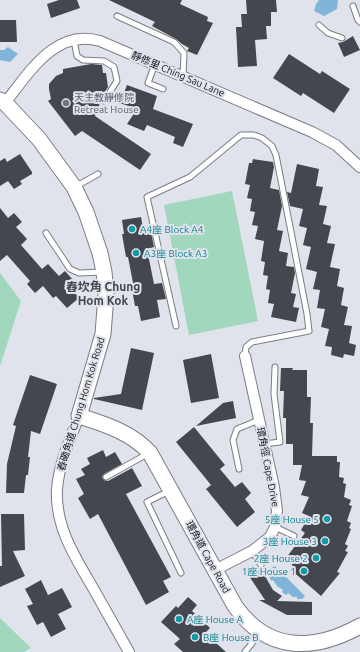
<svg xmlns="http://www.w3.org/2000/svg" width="360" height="652" viewBox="0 0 360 652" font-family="Ubuntu,'Noto Sans TC',sans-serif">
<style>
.green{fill:#a0d7bd}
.water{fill:#80b4d8}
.building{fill:#45474e}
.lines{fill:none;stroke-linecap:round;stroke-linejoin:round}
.lane-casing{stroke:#7a7d84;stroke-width:7}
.street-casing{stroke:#7a7d84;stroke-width:12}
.secondary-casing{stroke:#7a7d84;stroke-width:17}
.lane{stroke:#fff;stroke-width:5}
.street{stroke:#fff;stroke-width:10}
.secondary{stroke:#fff;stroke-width:15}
.worship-dot{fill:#6b7280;stroke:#e1e3ec;stroke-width:1.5}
.culture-dot{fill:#0f9aa8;stroke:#e1e3ec;stroke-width:1.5}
.labels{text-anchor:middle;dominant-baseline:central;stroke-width:4;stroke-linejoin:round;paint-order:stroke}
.street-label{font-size:10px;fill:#141518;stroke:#e1e3ec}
.worship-label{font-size:10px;fill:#5b616d;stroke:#e1e3ec;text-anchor:start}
.culture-label{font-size:10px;fill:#0d838f;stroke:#e1e3ec;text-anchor:start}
.quarter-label{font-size:12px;font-weight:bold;fill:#44464d;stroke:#e1e3ec}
</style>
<rect width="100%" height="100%" fill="#e1e3ec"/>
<path class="green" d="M232 191 258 321 189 335 164 205Z
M0 273 21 301 0 366Z
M0 618 31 648 24 652H0Z"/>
<path class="water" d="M319 0H338L337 9 324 16 314 11 316 4Z
M8 47 18 54 10 62 0 60V50H4Z
M275 566 305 596 302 599H297V597H293L288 593 286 595 282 592 283 590 277 586 273 580 271 581 269 576 271 575 268 570Z"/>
<path class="building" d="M59 0H77L80 8 51 18 47 4Z
M109 0H182L180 4 208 17 207 21 213 23 197 55 187 51 189 48 182 44 176 39 152 26 155 22Z
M246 0H276L277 12H271V26H266L267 39 255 40 257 66 238 67 236 27H242L241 14H247Z
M0 20H16L17 42H0Z
M353 36 360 50 344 57 338 43 343 42Z
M289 54 320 74 322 71 350 89 334 113 303 93 301 96 273 78Z
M91 64 102 65 103 73H106L108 87 100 99V103L95 116 151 154 140 170 82 131 75 136 48 101 51 99 49 89V84L56 76 63 73V69Z
M127 85 157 96 153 109 193 124 183 147 173 143 175 137 147 125 144 131 127 124 137 109 120 103Z
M20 154 32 172V174L20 181 22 184 14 189 8 181 0 186V161L5 158 7 162Z
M253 159 273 162 274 167 270 188 279 190 282 206 277 230 283 231 279 251 288 253 286 266 294 267 295 273 291 293 296 294 293 307 299 308 296 322 271 317 274 304 268 303 270 290 266 289 268 276 263 275 265 262 261 261 264 241 255 239 258 226 252 225 255 212 250 211 252 199 247 198 250 185 245 184 249 163H252Z
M297 164 319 169 316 186 323 187 319 205 327 206 323 224 331 226 327 243 335 244 330 267 340 269 337 286 344 288 341 305 348 307 344 325 352 326 349 343 356 345 354 356 344 354 343 358 331 355 332 347 325 346 329 329 321 327 325 309 317 308 320 290 313 289 317 272 306 269 311 247 303 245 307 228 299 226 303 209 290 206 287 192 291 193Z
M0 208 8 218 14 213 22 222 16 227 27 239 21 245 42 269 48 264 59 276 65 271 73 280 68 285 79 298 67 308 56 296 53 298 43 286 35 293 27 284 30 281 7 255 0 261Z
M141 217 144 234 151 232 154 247 147 249 154 284 162 283 166 299 157 300 160 317 141 321 138 306H135L131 284 133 283 128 257H126L122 234H124L122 220Z
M131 348 154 353 142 410 94 399V398L121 394Z
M211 354 219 398 191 403 183 360Z
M281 368H293L292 370H307V397H311L310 423H313L312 456H337V462H340L339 477 344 478 343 483 346 484 344 497 351 500 349 505 352 506 347 521 351 523 349 528 351 529 345 544 348 546 345 551 348 552 337 572 340 573 321 596 290 569 293 566 286 558 305 533 301 530 309 516 302 513 309 497 301 495 306 481 299 480 302 465H293V444H286V418H283L284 391H280Z
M30 375 57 384 40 434 31 431 28 457H30L28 475H26L24 493H6L7 464 16 426 13 425Z
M233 401 236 418 196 426 223 403Z
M194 427 225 465 220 469 235 487 242 482 251 493 245 499 255 512 237 527 206 489 211 485 176 442Z
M103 450 106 457 115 452 122 464 104 474 102 477 104 480 108 481 132 468 142 486 126 494 171 577 163 581 169 592 146 605 98 514 90 519 78 498 84 494 76 479 85 475 81 469 90 464 87 458Z
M1 514H24L25 550 13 551 25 576 0 587V566H2Z
M261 569 273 590 282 596 277 601 312 602V615H287L259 600H265L249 576Z
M41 580 48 595 62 588 72 607 58 614 66 629 51 637 43 622 37 625 27 606 33 604 25 589Z
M188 597 197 605 192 611 210 628 205 633 226 652H183L174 644 180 639 161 622 176 606 178 608Z"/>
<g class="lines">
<defs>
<path id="lane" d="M353 6 358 20 360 22
M117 16 174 42 184 53 183 76
M319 25 328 33 342 38
M74 40 77 56 83 60 104 61 114 67 117 81 104 101
M155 64 148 83 163 89
M75 187 98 174
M46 233 70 269 79 273 103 272
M176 326 147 197 190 177 241 135H254L262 138 272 146 276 155 307 314 309 331 252 342 246 347 245 356
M264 444 280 442 274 394 275 367
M239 469 233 440 237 429 259 420
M106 477 149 453
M169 491 147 502 181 573
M275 527 294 536
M252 551 261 565
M245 652 252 643 258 632"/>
<path id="street" d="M5 103C29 73 55 28 100 41L312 132 336 145 360 167
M79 416C70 439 59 464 57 489 55 527 75 557 93 588 105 609 117 631 129 652
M215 570 252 551 270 537 275 527 277 511 274 487 245 356"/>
<path id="secondary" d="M0 100 5 103 39 139 74 187 86 212 100 253 104 272 106 295 103 334 79 416C104 424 131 432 150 453L235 606C267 652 313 652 360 626"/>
</defs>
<use href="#lane" class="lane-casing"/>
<use href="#street" class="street-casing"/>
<use href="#secondary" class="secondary-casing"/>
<use href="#lane" class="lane"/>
<use href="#street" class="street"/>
<use href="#secondary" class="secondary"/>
</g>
<circle class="worship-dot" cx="66" cy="103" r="4"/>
<g class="culture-dot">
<circle cx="132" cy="229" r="4"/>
<circle cx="136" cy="253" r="4"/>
<circle cx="327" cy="519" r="4"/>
<circle cx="325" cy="541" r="4"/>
<circle cx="316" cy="558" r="4"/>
<circle cx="304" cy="571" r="4"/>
<circle cx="179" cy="619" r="4"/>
<circle cx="195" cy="637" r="4"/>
</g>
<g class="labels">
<g class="street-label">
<text transform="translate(178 74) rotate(23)">靜修里 Ching Sau Lane</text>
<text transform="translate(81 404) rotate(-73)">舂磡角道 Chung Hom Kok Road</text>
<text transform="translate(268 467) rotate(79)">環角徑 Cape Drive</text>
<text transform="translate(208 557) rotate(61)">環角道 Cape Road</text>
</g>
<g class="worship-label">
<text x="74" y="97">天主教靜修院<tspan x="74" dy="12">Retreat House</tspan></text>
</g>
<g class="culture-label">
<text x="140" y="229">A4座 Block A4</text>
<text x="144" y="253">A3座 Block A3</text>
<text x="319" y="519" text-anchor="end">5座 House 5</text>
<text x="317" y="541" text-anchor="end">3座 House 3</text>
<text x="308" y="558" text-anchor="end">2座 House 2</text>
<text x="296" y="571" text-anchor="end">1座 House 1</text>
<text x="187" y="619">A座 House A</text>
<text x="203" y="637">B座 House B</text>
</g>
<g class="quarter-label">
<text x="103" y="286">舂坎角 Chung<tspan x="103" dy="14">Hom Kok</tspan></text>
</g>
</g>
</svg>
